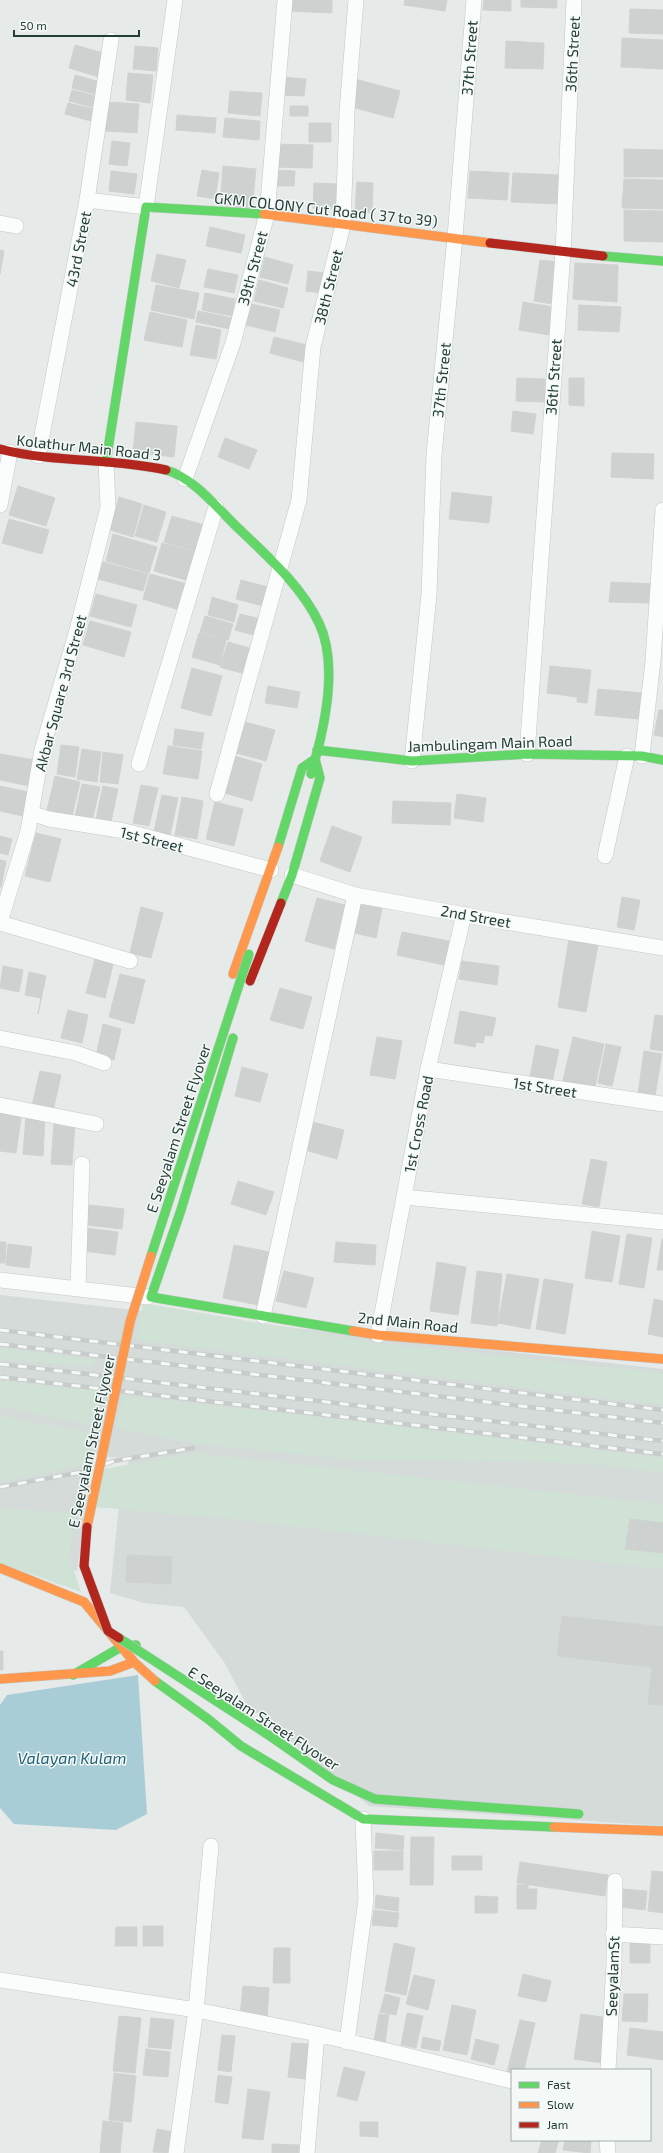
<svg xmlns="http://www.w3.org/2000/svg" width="663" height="2153" viewBox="0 0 663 2153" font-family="'Exo 2',sans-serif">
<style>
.built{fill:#d4dbd8}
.green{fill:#d0e2d6}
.water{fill:#a9cdd6}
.building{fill:#cdd1d0;stroke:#ced3d1}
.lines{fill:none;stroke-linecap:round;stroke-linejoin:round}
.street-casing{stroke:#c3c7c5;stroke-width:16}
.fast-casing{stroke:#c1c8c6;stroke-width:10}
.slow-casing{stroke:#c1c8c6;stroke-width:10}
.jam-casing{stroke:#c1c8c6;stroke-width:10}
.street{stroke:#fbfcfc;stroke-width:15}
.fast{stroke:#63d668;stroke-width:9}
.slow{stroke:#ff974d;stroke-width:9}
.jam{stroke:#b3261e;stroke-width:9}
.rail-casing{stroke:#c7cbca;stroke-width:4.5}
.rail{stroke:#f4f9f7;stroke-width:3;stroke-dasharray:9;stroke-linecap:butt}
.fast-bridge-casing{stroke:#c1c8c6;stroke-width:10;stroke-linecap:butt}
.slow-bridge-casing{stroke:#c1c8c6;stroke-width:10;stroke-linecap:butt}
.jam-bridge-casing{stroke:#c1c8c6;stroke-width:10;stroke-linecap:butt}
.fast-bridge{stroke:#63d668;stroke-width:9}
.slow-bridge{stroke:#ff974d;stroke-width:9}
.jam-bridge{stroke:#b3261e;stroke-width:9}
.labels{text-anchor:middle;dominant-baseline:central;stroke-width:3;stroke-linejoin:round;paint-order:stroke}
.street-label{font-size:15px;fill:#243d38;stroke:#f4f9f7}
.water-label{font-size:16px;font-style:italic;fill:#216276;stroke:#f4f9f7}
</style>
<rect width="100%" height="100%" fill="#e6eae8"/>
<path class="built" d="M0 1295 663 1369V1826L369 1806 247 1705 224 1662 184 1607 144 1603 110 1593 120 1496 129 1459 94 1455 77 1571 0 1556Z"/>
<path class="green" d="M143 1303 379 1343 663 1373V1405L136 1340Z
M0 1348 96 1359 93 1367 0 1359Z
M0 1381 102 1391 95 1426 0 1406Z
M123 1396 338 1419 663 1458V1473L609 1466 549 1462 344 1459 193 1443 116 1428Z
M0 1416 92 1433 88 1464 0 1482Z
M194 1453 663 1504V1569L232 1519 95 1507 104 1469Z
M0 1509 74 1513 69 1557 81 1592 0 1563Z"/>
<path class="water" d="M138 1675 147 1814 116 1830 14 1824 0 1808V1705L7 1695Z"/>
<path class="building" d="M288 0H332V13L288 11Z
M405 0H447L445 11 404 5Z
M484 0H511V11L483 10Z
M521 0H557V8L521 7Z
M630 9 663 10V34L629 33Z
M622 38 663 40V69L621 67Z
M506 41 544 43 543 69 505 68Z
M75 45 106 54 99 77 69 68Z
M135 46 158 48 156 71 133 69Z
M128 73 153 75 150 103 126 100Z
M75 75 101 82 97 95 72 88Z
M283 77 306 79 304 96 282 95Z
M355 79 400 91 393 118 348 106Z
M72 90 95 96 92 107 69 101Z
M230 91 262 93 260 116 228 113Z
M107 102 139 104 137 133 105 131Z
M68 103 94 109 91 121 65 114Z
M290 106H308V116H290Z
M177 115 216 118 215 133 176 130Z
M225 118 260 121 259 140 223 137Z
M309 123H331V142H309Z
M112 141 130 143 127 166 109 164Z
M273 144 313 145 312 168 272 167Z
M624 149 663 150V177H624Z
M223 166 256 169 252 209 220 206Z
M202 170 219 173 215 199 197 196Z
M275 170 295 171 294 186H274Z
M111 171 137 174 134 194 109 191Z
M470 171 509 173 507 200 468 198Z
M513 173 559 175 558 204 511 202Z
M624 179 663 180V209L622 208Z
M357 182 373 183 372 213 355 212Z
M314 183 337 184 336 209 313 208Z
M624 210 663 211V242L624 241Z
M210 227 245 235 241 253 206 246Z
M0 250 4 251 0 274Z
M157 254 186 260 179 288 151 281Z
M265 257 293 265 288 284 260 277Z
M540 260 558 262 552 304 534 301Z
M575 263 618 265 617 302 573 299Z
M208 269 238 275 234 293 204 287Z
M308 271 324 273 321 293 306 291Z
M259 280 288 288 283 308 254 301Z
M156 285 199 293 194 319 151 310Z
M205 293 235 299 232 316 202 310Z
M523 302 553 307 549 335 519 330Z
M251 304 280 310 275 332 246 325Z
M579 305 621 307 619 332 578 330Z
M198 311 232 318 230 329 196 322Z
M150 312 187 320 182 347 144 340Z
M196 325 221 330 216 359 190 355Z
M274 337 307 345 303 362 270 353Z
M517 378 545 379V402L516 401Z
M569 378H584V406L569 405Z
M513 411 536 414 533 434 511 431Z
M136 422 177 426 174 457 133 452Z
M225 438 257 450 249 469 218 457Z
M612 453 654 454 653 479 611 477Z
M18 486 55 498 46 526 9 515Z
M452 492 492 497 489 523 449 519Z
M119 497 142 504 133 537 110 530Z
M144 505 166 512 157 542 135 536Z
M172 516 208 526 200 552 164 542Z
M9 519 49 530 42 554 2 543Z
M113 534 157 547 149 573 106 561Z
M162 543 201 553 193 582 154 571Z
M103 562 148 574 143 591 98 579Z
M150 574 191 585 183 611 143 599Z
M241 580 268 587 263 606 236 599Z
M611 582 653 584V603L609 602Z
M96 594 137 605 131 627 90 616Z
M212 597 238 605 234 622 208 615Z
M240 614 261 619 257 636 235 630Z
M205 616 233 624 228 640 200 632Z
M90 621 131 632 124 657 83 645Z
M199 633 226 640 220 665 192 657Z
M228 642 253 649 245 674 220 667Z
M550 666 591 670 587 703 577 702V697L547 693Z
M192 668 222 676 211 716 181 708Z
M268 686 300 692 297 708 265 703Z
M598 689 642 693 639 719 595 715Z
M659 710H663V737L654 735Z
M245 722 275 730 266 761 236 753Z
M175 729 204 733 201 749 173 745Z
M61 745 79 747 75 777 57 774Z
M168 746 202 751 198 779 163 774Z
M82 749 101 752 97 782 77 779Z
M103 752 123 755 118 784 100 782Z
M0 754 35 760 29 786 0 780Z
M235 756 262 764 252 801 225 793Z
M55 776 80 782 72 816 47 810Z
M82 784 100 787 92 821 75 817Z
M141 785 158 788 149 826 133 823Z
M0 786 28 792 23 816 0 811Z
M103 786 118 789 111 822 96 819Z
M457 794 486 798 483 822 454 818Z
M162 795 178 798 170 835 154 832Z
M182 797 203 801 197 839 175 835Z
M393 801 451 803 450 825 392 823Z
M215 802 243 809 234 846 206 839Z
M332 826 362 837 350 872 320 861Z
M36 833 61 839 50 882 25 876Z
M0 836 12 839 8 855 0 853Z
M0 860 6 861 1 887H0Z
M622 897 640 900 634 930 617 927Z
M317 898 345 905 334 949 305 941Z
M362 899 383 904 376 938 354 933Z
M141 907 163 913 151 958 130 953Z
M402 932 449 941 444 965 397 955Z
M569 939 598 944 586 1012 558 1007Z
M95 959 113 964 105 998 86 993Z
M462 961 499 966 497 985 459 979Z
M3 966 23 970 19 992 0 988Z
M29 972 46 976 38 1014 41 998 25 995Z
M120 974 145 980 134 1024 109 1017Z
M280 988 312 997 303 1029 270 1020Z
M68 1010 88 1015 82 1043 61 1038Z
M460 1011 496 1018 492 1036 485 1035 483 1043 476 1042 475 1047 454 1043Z
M655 1015 663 1016V1051L650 1049Z
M103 1024 121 1029 114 1060 96 1056Z
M377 1037 402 1041 395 1079 370 1075Z
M573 1037 604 1044 594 1091 562 1085Z
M606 1044 621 1047 612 1086 598 1083Z
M536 1045 559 1050 552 1082 530 1077Z
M644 1051 662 1054 655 1096 638 1094Z
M242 1067 268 1074 260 1102 235 1096Z
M40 1071 61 1075 52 1115 31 1110Z
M0 1109 22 1112 16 1153 0 1151Z
M26 1116 45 1117 43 1156 23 1154Z
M312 1122 344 1130 337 1159 305 1150Z
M54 1123 75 1124 72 1165 51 1164Z
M591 1159 607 1162 599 1207 582 1204Z
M238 1181 274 1192 266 1215 231 1204Z
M89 1205 124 1209 122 1229 87 1225Z
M86 1228 118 1232 115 1255 84 1251Z
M592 1231 620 1236 612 1282 585 1278Z
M627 1234 652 1238 644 1288 619 1284Z
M662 1239H663V1270H657Z
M0 1242H6L5 1263H0Z
M336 1242 376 1245 375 1265 334 1262Z
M8 1244 32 1247 29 1268 6 1265Z
M234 1245 270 1252 258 1305 223 1298Z
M437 1262 466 1267 458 1315 430 1311Z
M284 1271 314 1278 306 1308 276 1301Z
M477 1271 502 1274 497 1326 471 1323Z
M507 1274 539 1279 530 1329 498 1323Z
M544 1279 573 1284 565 1334 536 1329Z
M654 1299 663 1301V1337L648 1334Z
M630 1519 663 1523V1553L625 1549Z
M127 1555 172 1557 171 1584 126 1582Z
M562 1616 663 1627V1705L648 1704 652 1667 557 1656Z
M0 1651H3V1670H0Z
M376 1833 404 1836 403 1850 375 1848Z
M411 1837H434L433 1885H410Z
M374 1851H403V1870H374Z
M452 1856H482V1870H452Z
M520 1862 608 1875 605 1896 517 1883Z
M652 1871 663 1872V1913L648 1911Z
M517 1885H528V1889H537L536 1909H517Z
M622 1889 647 1891 645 1910 620 1907Z
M376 1895 399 1898 398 1911 375 1908Z
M475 1896 498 1897 497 1913H475Z
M374 1910 399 1913 397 1927 372 1925Z
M143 1926H163V1946H143Z
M116 1927H137V1946H115Z
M630 1942H650V1963H630Z
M394 1943 415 1948 406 1995 385 1991Z
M274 1948H290V1983H273Z
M523 1974 551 1981 546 2002 518 1996Z
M414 1975 435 1980 428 2010 406 2004Z
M243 1986 269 1988 267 2018 240 2016Z
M385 1994 400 1998 396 2015 380 2012Z
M624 1994H648L647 2022 622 2021Z
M452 2005 476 2010 467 2055 443 2050Z
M407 2013 423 2016 416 2048 401 2045Z
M379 2014 389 2015 385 2043 374 2041Z
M581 2014 609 2018 602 2063 574 2059Z
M119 2016 141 2018 135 2073 113 2071Z
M151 2018 174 2020 171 2049 148 2047Z
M520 2020 535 2023 524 2070H512V2073L507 2072Z
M630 2028 663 2032V2060L627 2055Z
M222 2035 235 2036 231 2072 218 2070Z
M423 2037 441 2041 439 2051 421 2048Z
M476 2039 499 2045 494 2065 471 2059Z
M292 2043 309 2044 305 2079 288 2077Z
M146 2049 170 2052 168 2077 143 2075Z
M344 2067 365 2072 357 2101 337 2096Z
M114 2073 136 2076 131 2122 109 2120Z
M218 2075 232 2077 228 2104 215 2102Z
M248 2089 270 2092 263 2140 242 2138Z
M103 2121 123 2123 120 2153H100Z
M360 2122H378V2137L360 2136Z
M157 2129 178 2133 175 2153 153 2152Z
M542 2140H559L555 2153H538Z
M565 2140H591L590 2153 563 2150Z
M272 2144 299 2145V2153H272Z"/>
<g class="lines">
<defs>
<path id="street" d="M87 200 146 207 175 0
M0 223 16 226
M38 456 87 200 111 40
M185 479 233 343 267 214 285 0
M0 505 10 452
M527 754 563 252 574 0
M642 756 653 661 663 510
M412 761 429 595 434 455 455 237 474 0
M139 764 216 507
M217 794 299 500 313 347 343 225 347 111 356 0
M31 813 49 819 125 831 271 870
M605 856 627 756
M292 875 355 895 493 920 663 948
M0 922 28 831 42 750 77 630 108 507 106 462
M0 923 130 961
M0 1038 76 1053 104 1063
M428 1069 663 1104
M0 1105 96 1124
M404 1197 663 1222
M0 1280 148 1297
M78 1288 82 1164
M263 1316 355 895
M378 1335 428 1069 464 914
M613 1934 663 1937
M0 1980 196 2010 317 2034 512 2081
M347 2042 366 1899 363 1819
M608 2070 614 1964 615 1881
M607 2140 608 2153
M176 2153 196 2010 211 1846
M307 2153 317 2034"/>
<path id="fast" d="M603 256 663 261
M106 462 146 207 264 214
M166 470C194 478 216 507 236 526 266 555 301 585 319 623 339 665 324 731 311 774
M317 750 412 761 527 754 642 756 663 760
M278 847 302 768 315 759 320 778 292 875 281 903
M233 1038 181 1210 151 1297 353 1331
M73 1675 121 1647 136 1645
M155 1681 208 1719 241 1746 363 1819 554 1827"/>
<path id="slow" d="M264 214 490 243
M233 974 278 847
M353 1331 378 1335 663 1359
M0 1568 84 1602 134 1662 155 1681
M0 1679 110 1671 134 1662
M554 1827 663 1831"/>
<path id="jam" d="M490 243 603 256
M0 449C55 463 111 458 166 470
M250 981 281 903"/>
</defs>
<use href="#street" class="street-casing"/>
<use href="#fast" class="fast-casing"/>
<use href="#slow" class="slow-casing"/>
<use href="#jam" class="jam-casing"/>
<use href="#street" class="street"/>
<use href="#fast" class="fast"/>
<use href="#slow" class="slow"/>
<use href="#jam" class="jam"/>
<defs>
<path id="rail" d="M0 1330 663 1410
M0 1344 663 1423
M0 1364 663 1441
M0 1377 663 1454
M0 1487 82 1472 114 1461 193 1448"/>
</defs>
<use href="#rail" class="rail-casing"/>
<use href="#rail" class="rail"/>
<defs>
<path id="fast-bridge" d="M151 1256 249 954
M119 1638 270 1736 333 1780 375 1799 579 1814"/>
<path id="slow-bridge" d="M87 1527 130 1322 151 1256"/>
<path id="jam-bridge" d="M87 1527 84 1566 108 1631 119 1638"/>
</defs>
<use href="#fast-bridge" class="fast-bridge-casing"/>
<use href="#slow-bridge" class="slow-bridge-casing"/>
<use href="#jam-bridge" class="jam-bridge-casing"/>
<use href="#fast-bridge" class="fast-bridge"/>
<use href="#slow-bridge" class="slow-bridge"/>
<use href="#jam-bridge" class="jam-bridge"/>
</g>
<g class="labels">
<g class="street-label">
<text transform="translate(572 54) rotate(-87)">36th Street</text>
<text transform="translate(469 58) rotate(-86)">37th Street</text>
<text transform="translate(326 209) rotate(6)">GKM COLONY Cut Road ( 37 to 39)</text>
<text transform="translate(78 249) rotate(-79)">43rd Street</text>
<text transform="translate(252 268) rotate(-75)">39th Street</text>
<text transform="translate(328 287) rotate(-76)">38th Street</text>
<text transform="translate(553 377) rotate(-86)">36th Street</text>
<text transform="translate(441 380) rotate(-84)">37th Street</text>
<text transform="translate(89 447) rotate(6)">Kolathur Main Road 3</text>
<text transform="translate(60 693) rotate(-75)">Akbar Square 3rd Street</text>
<text transform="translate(490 743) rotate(-2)">Jambulingam Main Road</text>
<text transform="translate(152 839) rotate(14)">1st Street</text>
<text transform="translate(476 916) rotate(10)">2nd Street</text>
<text transform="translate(545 1087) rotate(9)">1st Street</text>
<text transform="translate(418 1124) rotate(-79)">1st Cross Road</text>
<text transform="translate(178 1128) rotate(-72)">E Seeyalam Street Flyover</text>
<text transform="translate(408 1322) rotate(6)">2nd Main Road</text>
<text transform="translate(91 1441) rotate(-78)">E Seeyalam Street Flyover</text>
<text transform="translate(264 1718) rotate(33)">E Seeyalam Street Flyover</text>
<text transform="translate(612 1976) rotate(-88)">SeeyalamSt</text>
</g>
<g class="water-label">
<text x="72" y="1757">Valayan Kulam</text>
</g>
</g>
<rect x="511" y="2069" width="140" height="72" fill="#f4f9f7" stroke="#a1aeab"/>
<rect x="519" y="2082" width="20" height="6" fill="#63d668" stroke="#a1aeab"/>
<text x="547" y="2089" font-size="12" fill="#243d38">Fast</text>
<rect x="519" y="2102" width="20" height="6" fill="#ff974d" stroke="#a1aeab"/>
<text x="547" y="2109" font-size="12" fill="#243d38">Slow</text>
<rect x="519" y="2122" width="20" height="6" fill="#b3261e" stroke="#a1aeab"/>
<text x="547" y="2129" font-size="12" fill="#243d38">Jam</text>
<path d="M14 30v6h125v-6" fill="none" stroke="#243d38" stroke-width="2"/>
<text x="20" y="30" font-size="12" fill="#243d38" stroke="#f4f9f7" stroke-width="3" paint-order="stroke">50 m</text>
</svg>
